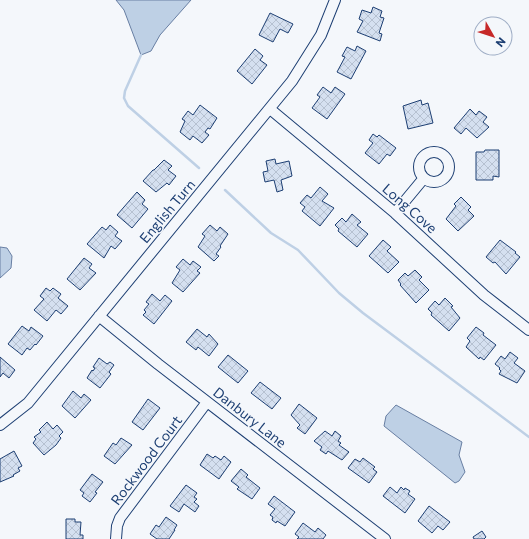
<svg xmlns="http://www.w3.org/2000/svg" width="529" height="539" viewBox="0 0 529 539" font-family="Commissioner,sans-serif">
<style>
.water{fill:#bed0e5;stroke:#687fa3}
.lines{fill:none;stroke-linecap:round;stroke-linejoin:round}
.stream{stroke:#bed0e5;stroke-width:2.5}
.building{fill:url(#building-cross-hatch);stroke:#1d3f73}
.minor-casing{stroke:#1d3f73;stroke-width:12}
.minor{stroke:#f4f7fb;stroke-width:10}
.labels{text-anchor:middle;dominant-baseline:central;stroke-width:3;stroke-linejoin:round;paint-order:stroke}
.street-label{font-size:14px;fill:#1d3f73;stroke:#f4f7fb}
</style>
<defs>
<pattern id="building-cross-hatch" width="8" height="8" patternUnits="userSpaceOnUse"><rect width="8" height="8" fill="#d5e0f0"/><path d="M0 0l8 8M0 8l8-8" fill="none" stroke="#b6c1d1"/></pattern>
</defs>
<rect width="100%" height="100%" fill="#f4f7fb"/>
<path class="water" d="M116 0H191L160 35 151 51 141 55 124 10Z
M0 247 7 248 12 256 11 268 0 278Z
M396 405 462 442 459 455 465 472 459 481 455 483 384 426 386 416Z"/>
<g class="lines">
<path class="stream" d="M141 55 125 91 124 98 128 106 199 168
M225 190 271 233 298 250 339 293 363 313 529 437"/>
</g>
<path class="building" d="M373 7 382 11 380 17 384 18 379 33 382 34 380 41 357 32 363 21 359 19 362 10 371 13Z
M270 13 293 24 288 33 280 29 273 42 259 35Z
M357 46 366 51 351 79 337 72 345 57 342 56 347 47 355 51Z
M255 49 263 56 260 60 267 65 252 84 237 71Z
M323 87 331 93 335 87 345 94 327 119 312 108 320 97 317 95Z
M421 100 422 105 428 103 433 123 408 129 403 106Z
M200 105 217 118 210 129 208 128 205 132 209 135 202 143 193 136 190 140 180 132 185 121 182 119 188 111 193 115Z
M470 109 476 115 479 111 487 117 483 122 489 127 477 138 466 128 461 134 454 128Z
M373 134 377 137 379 135 396 148 390 156 387 154 379 164 365 153 373 143 369 140Z
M485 150H499V177L493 176V180H476V152H484Z
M275 159 276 164 289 161 292 176 281 180 283 190 277 192 274 180 265 182 263 172 268 171 266 161Z
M164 160 172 166 168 170 176 176 169 185 167 183 156 192 143 181 153 170H154Z
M320 187 328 194 322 201 334 208 320 226 302 211 305 207 300 203 307 195 311 198Z
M137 192 145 200 142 204 148 209 132 228 117 215Z
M461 197 471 207 468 210 474 216 458 231 446 219 456 206 454 204Z
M352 214 361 222 357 225 368 234 357 247 338 231 339 229 335 225 342 218 346 222Z
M110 225 118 232 115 236 122 241 115 249 111 246 104 258 87 244 102 227 106 230Z
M210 225 217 231 220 227 228 234 220 246 221 247 216 254 219 256 214 261 198 247 205 236 202 234Z
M383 240 391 247 387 251 399 262 388 273 369 256Z
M500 240 516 252 515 253 520 257 506 274 495 262 493 263 486 257Z
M84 258 92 264 89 268 96 273 80 290 67 279Z
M183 259 190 265 193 261 201 267 197 271 200 273 183 292 172 283 180 270 176 267Z
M415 270 422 277 419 280 429 290 416 303 400 285 401 284 398 280 405 273 408 276Z
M46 288 50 291 53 288 61 294 58 298 68 306 61 314 56 310 47 321 34 310 44 299 40 296Z
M152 294 160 301 165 295 172 301 154 324 143 315 146 312 144 310 149 304 146 302Z
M445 298 453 306 451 307 460 318 449 331 431 315 432 313 428 309 435 301 439 305Z
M22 326 29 331 31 327 43 336 36 345 35 344 30 350 27 348 22 355 8 344Z
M476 327 484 333 483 335 496 345 484 360 480 357 479 359 466 347 470 341 467 338Z
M197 329 207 337 209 334 218 344 209 356 198 347 196 350 186 342Z
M510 352 518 358 514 363 525 371 517 383 499 374 501 371 499 369 500 368 495 364 501 356 505 359Z
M228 355 248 371 238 383 218 367Z
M0 357 15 370 9 378 3 373 0 377Z
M99 358 107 364 110 362 114 365 109 372 111 374 100 388 87 378 92 370 93 371 95 368 93 367Z
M260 382 281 398 272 409 251 393Z
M73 391 81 398 84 394 91 400 75 418 62 406Z
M148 399 160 408 143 430 132 422Z
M299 404 317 418 305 434 297 428 300 425 291 415Z
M47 422 53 429 57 425 63 432 59 436 61 438 56 445 44 455 33 443 36 439 34 437 41 432 39 430Z
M325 431 332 436 335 431 341 436 338 441 341 443 339 445 349 452 342 460 328 451 326 454 320 450 322 447 314 441Z
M121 438 132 445 115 464 104 456 113 443 116 445Z
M14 451 22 466 18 468 20 471 13 475 14 476 0 482V459Z
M207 454 213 458 215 456 221 460 224 456 231 462 219 479 200 465Z
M363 458 375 467 373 469 377 472 369 483 348 468 355 459 360 462Z
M241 469 248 475 246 477 260 488 252 499 237 489 239 487 231 481Z
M92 474 103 482 95 492 97 493 90 502 82 496 84 493 80 490Z
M186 485 197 493 194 497 197 499 194 502 199 506 195 512 184 504 179 512 170 506Z
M390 487 397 493 401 487 404 490 405 488 410 491 408 494 415 499 405 513 383 496Z
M274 496 295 512 285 526 277 521 276 523 272 520 273 517 270 515 275 509 268 504Z
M429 506 450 522 443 530 438 526 432 533 418 521Z
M166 517 177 525 174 530H175L169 539H157L150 534 156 525 159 527Z
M66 519H75V522H81L80 535H83V539H66Z
M303 523 315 532 318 528 326 535 323 539H297L299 537 295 534Z
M482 531 486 537 484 539H474L473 537Z"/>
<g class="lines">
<defs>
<path id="minor" d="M270 109 395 213 484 295 529 330
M419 167a15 15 0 1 1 30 0a15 15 0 1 1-30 0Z
M395 213 424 178
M99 316 158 364 385 539
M0 425 28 403 292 81 321 35 335 0
M116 539 117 526 120 518 207 402"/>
</defs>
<use href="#minor" class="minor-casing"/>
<use href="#minor" class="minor"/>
</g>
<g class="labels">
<g class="street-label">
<text transform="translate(410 208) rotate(41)">Long Cove</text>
<text transform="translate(167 211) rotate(-50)">English Turn</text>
<text transform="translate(250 417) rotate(38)">Danbury Lane</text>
<text transform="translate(146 460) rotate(-53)">Rockwood Court</text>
</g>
</g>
<g transform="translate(493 36) rotate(129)"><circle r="19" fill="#f4f7fb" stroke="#9eadc5"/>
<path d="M0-3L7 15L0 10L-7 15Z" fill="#c62828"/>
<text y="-6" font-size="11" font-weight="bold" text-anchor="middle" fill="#1d3f73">N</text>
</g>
</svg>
